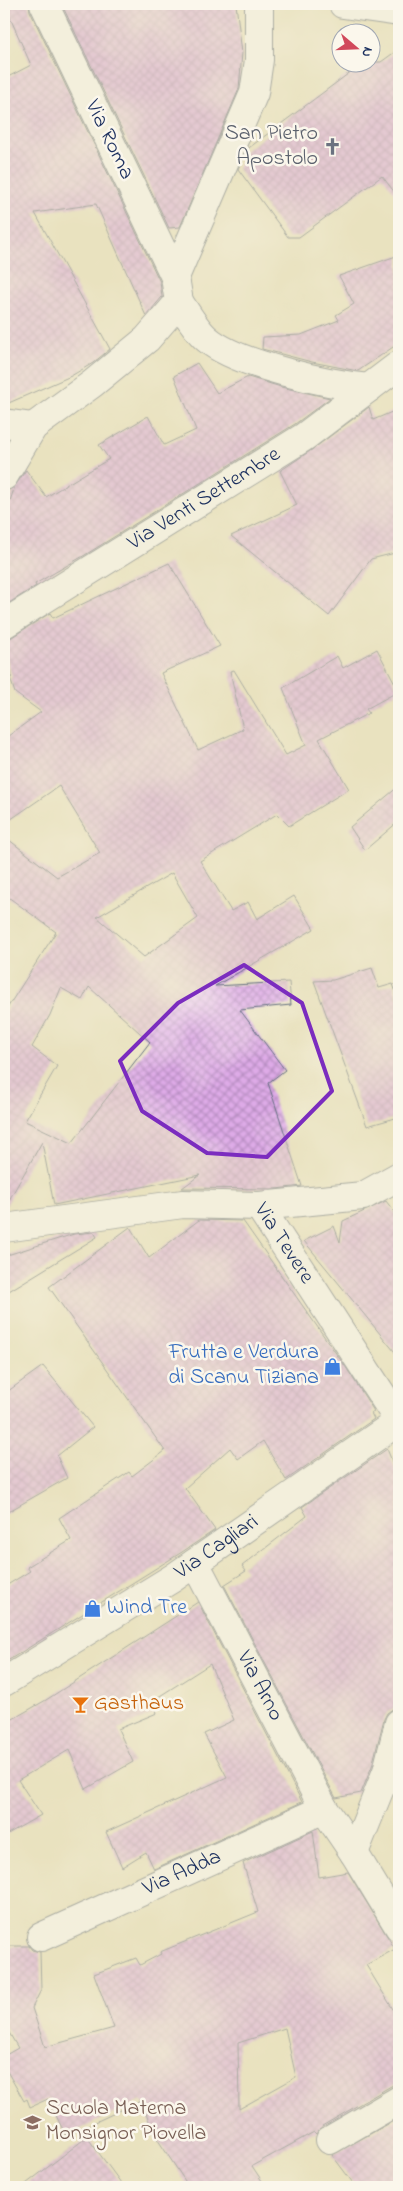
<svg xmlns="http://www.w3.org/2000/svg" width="403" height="2191" viewBox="0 0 403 2191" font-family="'Indie Flower',sans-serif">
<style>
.building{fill:url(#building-cross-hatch);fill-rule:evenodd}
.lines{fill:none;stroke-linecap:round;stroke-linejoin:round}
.minor-casing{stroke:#636e80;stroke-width:30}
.major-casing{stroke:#636e80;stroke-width:30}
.minor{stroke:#fff;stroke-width:28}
.major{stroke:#fff;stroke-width:28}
.marked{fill:none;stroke:#7b2cbf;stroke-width:4;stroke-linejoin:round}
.labels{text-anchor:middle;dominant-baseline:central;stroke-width:5;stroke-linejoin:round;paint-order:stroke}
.worship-label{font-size:22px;fill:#5b616d;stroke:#fbf7ec;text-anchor:end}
.street-label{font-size:22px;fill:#1b2f5e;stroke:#fbf7ec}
.shop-label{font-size:22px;fill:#366cbe;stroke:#fbf7ec;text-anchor:end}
.food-label{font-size:22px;fill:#c56008;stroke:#fbf7ec;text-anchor:start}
.education-label{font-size:22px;fill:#785e54;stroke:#fbf7ec;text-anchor:start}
</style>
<defs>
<pattern id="building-cross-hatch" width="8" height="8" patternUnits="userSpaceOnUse" patternTransform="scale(1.25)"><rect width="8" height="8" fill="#deaae7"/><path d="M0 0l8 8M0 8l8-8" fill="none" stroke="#b38bbe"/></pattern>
</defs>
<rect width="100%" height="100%" fill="#fbf7ec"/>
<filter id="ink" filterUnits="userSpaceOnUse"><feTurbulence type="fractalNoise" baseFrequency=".02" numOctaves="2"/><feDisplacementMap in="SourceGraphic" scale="10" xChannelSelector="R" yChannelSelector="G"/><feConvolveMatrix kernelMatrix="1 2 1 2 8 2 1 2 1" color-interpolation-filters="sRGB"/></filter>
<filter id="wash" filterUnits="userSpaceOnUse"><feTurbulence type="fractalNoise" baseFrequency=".0096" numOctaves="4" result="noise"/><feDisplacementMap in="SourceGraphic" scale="20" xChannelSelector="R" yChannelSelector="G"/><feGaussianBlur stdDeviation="1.12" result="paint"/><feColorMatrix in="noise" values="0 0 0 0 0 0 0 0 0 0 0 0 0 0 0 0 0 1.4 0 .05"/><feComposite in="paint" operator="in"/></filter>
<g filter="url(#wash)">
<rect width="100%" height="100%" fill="#e9e2bf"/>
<g id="blocks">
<path class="building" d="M4 4H29L30 11 160 282 162 297 146 316 96 204 35 213 110 349 93 363 71 376 4 405V79L31 65Z
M66 4H236L242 53 239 89 180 227 169 228 62 5Z
M399 49V198L382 176 299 237H288L238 169 246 150 364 62H381Z
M399 255V343L358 371 312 362 262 349 263 337 301 335 339 320 336 315 354 304 339 276Z
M197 363 217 393 248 377 281 387 330 398 295 424 85 555 35 584 36 586 4 606V527L6 513 15 486 26 470 46 497 109 459 99 445 148 416 164 445 196 430 174 376Z
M369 407 373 420 399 409V552L371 559 329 616 231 536 297 505 280 471 313 449Z
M169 563 220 646 161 673 198 750 243 729 230 671 234 670 286 755 306 745 283 688 337 656 343 668 377 649 399 691 366 709 369 713 319 739 349 789 289 826 277 814 200 861 231 911 248 902 257 919 294 896 314 929 215 986 289 982 291 1005 240 1010 285 1070 268 1083 302 1186 276 1189 182 1188 200 1175 54 1205 42 1142 4 1209V1013L56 932 4 894V836L57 877 100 853 59 786 4 824V739L41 712 15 693 10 678 12 677 4 649V640L12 637 50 613 53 618ZM172 873 198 918 144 957 97 917ZM89 987 150 1042 72 1143 25 1121 57 1066 32 1047 50 1015 61 988 82 1000Z
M399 786V821L365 850 350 827Z
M372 968 379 988 393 984 399 1001V1117L367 1126 314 981 333 980Z
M386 1201 399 1218V1357L304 1241 334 1226 340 1242 343 1221Z
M199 1220 243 1221 347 1369 374 1411 371 1413 374 1419 286 1480 263 1441 238 1459 230 1448 185 1488 215 1530 182 1552 4 1663V1587L30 1571 27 1567 71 1540 59 1518 129 1472 132 1476 165 1451 49 1287 130 1227 149 1258Z
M94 1232 97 1237 4 1294V1256L74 1234Z
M43 1366 93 1427 57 1456 67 1478 4 1514V1394Z
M387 1449 399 1478V1689L394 1708 387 1713 384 1719 372 1766 361 1793 336 1798 224 1585 246 1571 242 1566 307 1516 302 1507Z
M198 1602 302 1802 154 1869 146 1852 122 1867 106 1832 227 1777 204 1734 234 1720 210 1664 152 1701 157 1713 118 1729 133 1762 86 1789 69 1750 18 1780 41 1815 4 1836V1724L46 1700Z
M313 1831 319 1877 348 1872 395 1949 366 1965 399 2019V2084L391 2086 322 2126 316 2134 314 2132 252 2166 266 2187H189L152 2131 142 2100 66 2136 48 2099 30 2107 27 2099 24 2101 4 2066V2056L18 2048 4 2024V1946H29L32 1950 40 1952 41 1990 32 2008 45 2047 114 2028 94 1974 136 1958 140 1965 161 1954 160 1952 258 1912 243 1863ZM285 2028 296 2077 239 2109 238 2043Z
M399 2118V2187H356L332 2155Z
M87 2137 124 2187H22Z"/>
</g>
</g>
<g filter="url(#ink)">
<use href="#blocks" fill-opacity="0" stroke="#636e80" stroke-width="1"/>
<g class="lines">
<defs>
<g id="minor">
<path d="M343 4 399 12"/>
<path d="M175 277 254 93 259 60V4"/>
<path d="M179 302C187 313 196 330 207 339 237 365 329 384 369 388"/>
<path d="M4 423 33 427"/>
<path d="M4 476 33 427 92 384 147 339 179 302 175 277 44 4"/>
<path id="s1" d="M4 624 304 437 399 365"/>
<path id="s2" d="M259 1206 399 1421"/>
<path d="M4 1228 183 1204 259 1206 363 1196 399 1176"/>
<path id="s3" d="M195 1563 324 1809 354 1853 399 1927"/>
<path d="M354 1853 387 1771 399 1723"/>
<path id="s4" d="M41 1937 324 1809"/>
<path d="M330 2140 399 2100"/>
</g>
<g id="major">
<path id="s5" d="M4 1682 173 1578 399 1421"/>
</g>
</defs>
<use href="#minor" class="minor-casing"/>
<use href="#major" class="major-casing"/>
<use href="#minor" class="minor"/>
<use href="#major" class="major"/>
</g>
</g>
<path d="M0 0H403V2191H0ZM244 965 302 1003 332 1091 267 1157 207 1153 142 1111 120 1061 178 1003Z" fill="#e9e2bf" fill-opacity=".55" fill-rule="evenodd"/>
<path class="marked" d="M244 965 302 1003 332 1091 267 1157 207 1153 142 1111 120 1061 178 1003Z"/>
<defs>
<symbol id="church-bare" viewBox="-9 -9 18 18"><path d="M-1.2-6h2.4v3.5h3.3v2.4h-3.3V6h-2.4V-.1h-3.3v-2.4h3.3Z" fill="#6b7280" stroke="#fbf7ec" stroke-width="2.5" paint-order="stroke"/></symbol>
<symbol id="shop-bare" viewBox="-9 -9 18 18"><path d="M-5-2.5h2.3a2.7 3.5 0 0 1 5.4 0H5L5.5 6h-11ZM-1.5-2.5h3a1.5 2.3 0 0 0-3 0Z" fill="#3f7fe0" stroke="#fbf7ec" stroke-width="2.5" paint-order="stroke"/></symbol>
<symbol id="bar-bare" viewBox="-9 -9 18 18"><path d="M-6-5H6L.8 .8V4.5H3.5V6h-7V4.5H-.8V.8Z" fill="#e8710a" stroke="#fbf7ec" stroke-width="2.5" paint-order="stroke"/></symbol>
<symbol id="school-bare" viewBox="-9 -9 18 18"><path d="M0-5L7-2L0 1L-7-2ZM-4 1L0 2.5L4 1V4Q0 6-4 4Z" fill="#8d6e63" stroke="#fbf7ec" stroke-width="2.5" paint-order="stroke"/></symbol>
</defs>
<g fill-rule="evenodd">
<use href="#church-bare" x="320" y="134" width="25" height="25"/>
<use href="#shop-bare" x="320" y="1354" width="25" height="25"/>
<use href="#shop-bare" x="80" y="1596" width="25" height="25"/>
<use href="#bar-bare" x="68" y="1692" width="25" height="25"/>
<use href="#school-bare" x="20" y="2110" width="25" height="25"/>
</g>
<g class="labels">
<g class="worship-label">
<text x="318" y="134">San Pietro<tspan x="318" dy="25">Apostolo</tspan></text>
</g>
<g class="street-label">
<text transform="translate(109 140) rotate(64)">Via Roma</text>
<text stroke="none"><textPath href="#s1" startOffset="236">Via Venti Settembre</textPath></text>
<text stroke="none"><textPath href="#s2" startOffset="45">Via Tevere</textPath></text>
<text stroke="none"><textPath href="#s5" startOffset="252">Via Cagliari</textPath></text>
<text stroke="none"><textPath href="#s3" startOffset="139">Via Arno</textPath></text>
<text stroke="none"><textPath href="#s4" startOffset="155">Via Adda</textPath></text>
</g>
<g class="shop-label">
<text x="319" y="1353">Frutta e Verdura<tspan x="319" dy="25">di Scanu Tiziana</tspan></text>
<text x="107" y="1608" text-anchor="start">Wind Tre</text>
</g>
<g class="food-label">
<text x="94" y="1704">Gasthaus</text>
</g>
<g class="education-label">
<text x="46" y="2109">Scuola Materna<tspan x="46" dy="25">Monsignor Piovella</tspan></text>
</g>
</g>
<rect width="403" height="2191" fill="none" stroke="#fbf7ec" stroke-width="20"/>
<g transform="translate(356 48) rotate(109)"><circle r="24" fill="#fbf7ec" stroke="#a1a7b3"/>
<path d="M0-4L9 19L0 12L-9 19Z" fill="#d1495b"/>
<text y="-8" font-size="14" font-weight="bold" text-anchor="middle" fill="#1b2f5e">N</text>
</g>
</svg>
